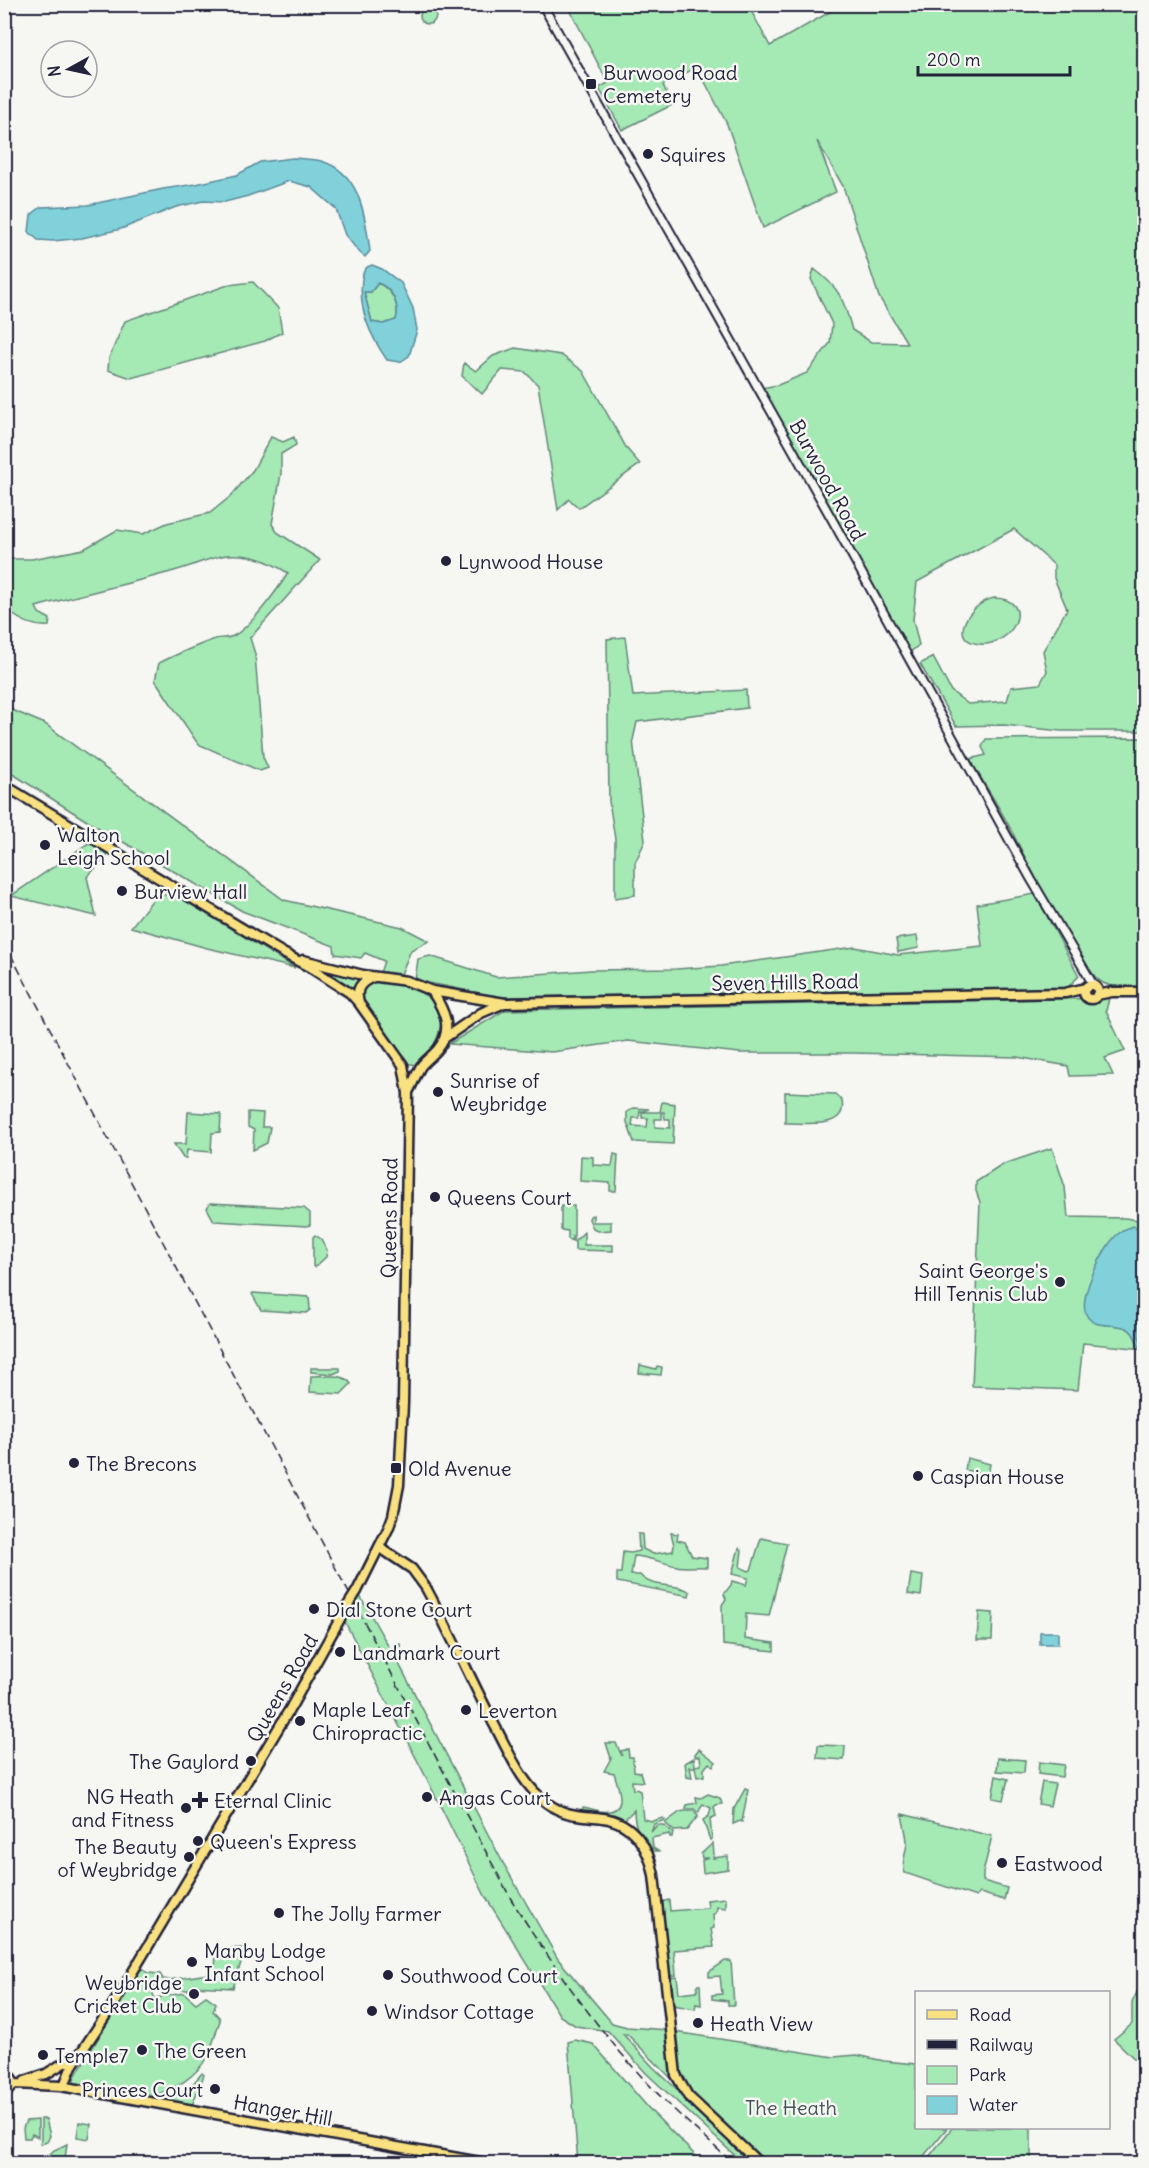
<svg xmlns="http://www.w3.org/2000/svg" width="1149" height="2168" viewBox="0 0 1149 2168" font-family="Delius,sans-serif">
<style>
.green{fill:#a5e9b4;stroke:#648678;stroke-width:1.5;fill-rule:evenodd}
.water{fill:#80d1da;stroke:#5a8b9a;stroke-width:1.5;fill-rule:evenodd}
.lines{fill:none;stroke-linecap:round;stroke-linejoin:round}
.minor-casing{stroke:#22223b;stroke-width:11}
.major-casing{stroke:#22223b;stroke-width:13}
.minor{stroke:#f6f6f2;stroke-width:7}
.major{stroke:#f9e181;stroke-width:8}
.rail{stroke:#22223b;stroke-width:1.5;stroke-dasharray:9 4.5;stroke-linecap:butt}
.major-bridge-casing{stroke:#22223b;stroke-width:13;stroke-linecap:butt}
.major-bridge{stroke:#f9e181;stroke-width:8}
.poi-dot{fill:#22223b;stroke:#f6f6f2;stroke-width:2}
.labels{text-anchor:middle;dominant-baseline:central;stroke-width:5;stroke-linejoin:round;paint-order:stroke}
.poi-label{font-size:20px;fill:#22223b;stroke:#f6f6f2;text-anchor:start}
.street-label{font-size:20px;fill:#22223b;stroke:#f6f6f2}
.park-label{font-size:20px;fill:#435459;stroke:#f6f6f2}
</style>
<rect width="100%" height="100%" fill="#f6f6f2"/>
<filter id="ink" filterUnits="userSpaceOnUse"><feTurbulence type="fractalNoise" baseFrequency=".0167" numOctaves="2"/><feDisplacementMap in="SourceGraphic" scale="12" xChannelSelector="R" yChannelSelector="G"/><feConvolveMatrix kernelMatrix="1 2 1 2 8 2 1 2 1" color-interpolation-filters="sRGB"/></filter>
<g filter="url(#ink)">
<path class="green" d="M570 4 748 5 770 46 842 5H1144V731H1061L1004 725 956 726 920 664 933 657 951 691 968 704 1007 701 1011 687 1040 684 1047 671 1043 651 1067 609 1054 578V565L1014 529 917 582 913 620 919 645 909 653 761 388 778 385 807 373 830 343 832 324 811 279 814 269C840 288 844 300 852 330L871 342 907 343 879 297 843 186 817 141 836 192 763 228 727 124 697 67 663 85 671 102 674 101 676 103 622 130 599 88 608 83 568 6Z
M420 16a8 8 0 1 1 16 0a8 8 0 1 1-16 0Z
M253 282 278 308 282 332 265 341 131 378 108 370 109 358 125 321 228 285Z
M378 283C392 290 400 304 396 320L383 324 372 322 364 292H371Z
M515 348 561 355 583 371 627 449 640 464 579 508 569 499 558 510 538 385 525 372 502 370 482 394 462 376 464 363 476 371 493 356Z
M271 437 283 442 294 437 296 445 281 454V474L272 524 277 532 320 560 250 638 255 654 263 757 268 768 260 771 198 744 155 680 159 663C177 654 196 646 215 639 221 637 228 639 233 636 249 629 279 588 288 573 269 561 250 553 227 555 210 557 191 567 174 571 128 584 82 594 36 607L39 613 50 619 49 626C35 627 22 622 11 613L5 614V565L11 559H32L84 549 117 530 143 534 167 523 210 513 231 496 253 470Z
M994 598C1037 599 1013 647 980 644 947 641 968 604 994 598Z
M625 637 633 696 746 690 747 708 637 722 633 740 645 841 635 863V895L615 898V839L609 801 607 639Z
M5 707 45 724 284 900 402 927 429 941 411 950 401 974 380 973 384 961 365 953 361 958 335 954 334 946 242 911 87 821 5 769Z
M1144 738V986C1132 986 1115 989 1103 983 1080 972 1023 852 1007 822 995 801 982 780 970 759L986 755 982 747 986 739Z
M90 842 108 855 87 877 96 916 11 896Z
M158 893 182 899 295 968 207 948 131 927Z
M1035 894 1079 976 1067 988 498 997 415 980 418 959 430 956 496 977 591 970 676 969 721 966 855 947 898 955 982 946 977 904Z
M917 936 919 948 898 952 896 939Z
M323 968 364 977 357 984 354 993 322 971Z
M371 981C403 983 455 994 437 1038 433 1048 426 1059 417 1065L405 1063 383 1027 363 1000 361 993 364 985Z
M1109 998 1106 1011 1125 1051 1105 1058 1113 1075 1070 1076 1068 1066 1017 1057 853 1053H740L628 1041 552 1052 449 1044 505 1010Z
M785 1092 835 1094 842 1101C848 1131 803 1122 785 1123Z
M662 1102 675 1104 673 1144 634 1142 627 1122V1112L634 1108 649 1109 642 1112H660ZM640 1111H642V1118H648L647 1127 632 1126 633 1118H639ZM662 1112H664L665 1119H670V1128L655 1127V1119H662Z
M188 1112 221 1114 220 1132 212 1133 211 1152 187 1150 186 1158H183L174 1144H186Z
M248 1112 263 1113 262 1127H270L267 1143 253 1150 254 1130 248 1127Z
M1052 1148 1065 1187 1068 1217 1125 1218 1144 1221V1349L1083 1343 1078 1390 972 1386 980 1202 976 1191V1182L1004 1164Z
M614 1154 618 1155 616 1191H610V1183L580 1181 581 1156 593 1157V1165L612 1166Z
M210 1203 304 1208 310 1213V1225L307 1226 214 1221 207 1208Z
M561 1206H574V1236H572V1239H577L584 1232V1245H613V1251L575 1250V1242L568 1239V1231L561 1230Z
M593 1215V1222H611V1230L598 1231 593 1228 589 1219 590 1216Z
M315 1235 321 1239 327 1250 326 1257 315 1267 313 1266V1237Z
M253 1293 309 1297 310 1310 306 1313 261 1310 252 1294Z
M640 1365 656 1369 657 1366 662 1367 661 1375 639 1373Z
M311 1368H340V1371L333 1374 311 1372Z
M311 1376C324 1376 344 1373 351 1384L341 1394 310 1392Z
M967 1458 990 1464 988 1475 965 1470Z
M671 1533 678 1534 677 1540 685 1542 692 1556 707 1558V1567C697 1566 685 1568 677 1566 662 1563 650 1557 634 1556L631 1575H640C652 1590 678 1582 690 1592L689 1596 617 1582V1573H621L623 1552 631 1553 639 1551 638 1534H642L643 1549 653 1554 673 1551 674 1545Z
M761 1538 787 1543 769 1616 746 1614 745 1639 774 1643V1651L723 1645 722 1605 726 1599 724 1594 731 1585 732 1581 746 1585 748 1578 732 1574 739 1548 742 1550 740 1567 749 1571 751 1570Z
M911 1574 923 1576 921 1596 908 1594Z
M359 1594 390 1649 400 1644 401 1652 396 1658 502 1861 558 1959 612 2023 627 2027 668 2030 673 2080 627 2034H623L653 2067 756 2163H743L646 2073 608 2031 576 2026 560 2016 485 1896 426 1777 345 1622Z
M979 1612 993 1613 992 1640H977Z
M606 1743H616L622 1756 621 1751 628 1749 629 1757H633L634 1771 640 1772 643 1782 632 1781 633 1790 636 1789 640 1791 643 1819 652 1821 663 1818 665 1820 654 1824 651 1832 657 1825H663L673 1833 672 1837H670L669 1834 652 1838 653 1848 658 1851H652C641 1839 634 1828 634 1810L623 1821 581 1816 583 1807C590 1808 594 1810 600 1811 630 1815 619 1789 614 1773L604 1771 611 1758Z
M818 1745 845 1746 844 1760 817 1758Z
M699 1749 716 1762 713 1766 709 1763 704 1769V1776L697 1777 695 1767H690L692 1778 687 1777 685 1763 694 1758 695 1766 701 1765 700 1756H695V1754Z
M998 1758 1025 1760 1024 1773 997 1771Z
M1039 1762 1064 1765 1062 1777 1038 1774Z
M996 1776 1008 1779 1003 1800 992 1798Z
M1042 1782 1055 1784 1050 1806 1038 1804Z
M745 1789 748 1790 742 1822 740 1821 733 1824 734 1809Z
M708 1794 720 1798 722 1804 716 1805 714 1807 716 1816 710 1819 712 1839 710 1840 703 1820 709 1816 711 1808 703 1804 698 1813 694 1809H686L687 1805 697 1803 696 1797 701 1798Z
M685 1811H693L698 1816 687 1830 674 1831 665 1823 680 1812Z
M902 1814 992 1836 983 1873V1881L1007 1888 1004 1900 980 1893 976 1897 905 1873C901 1862 906 1854 907 1843 907 1834 903 1823 902 1814Z
M713 1843 714 1855 713 1858 728 1856V1869L703 1873 702 1860 709 1858H702L701 1854Z
M726 1898V1908L717 1907 716 1913 713 1914 714 1928 711 1929 714 1947 674 1950 676 1975 669 1976 661 1902 669 1900 670 1911 708 1908 707 1900Z
M242 1948 244 1953 233 1988 192 1986 188 1990 152 1988 154 1998 184 1993 196 2003 206 1996 216 2003 213 2011 219 2017 220 2021C215 2033 213 2047 207 2057 196 2077 174 2090 154 2095L81 2086 74 2083V2078L141 1968 148 1973 160 1974 163 1979 169 1980 215 1973 216 1949Z
M725 1961H731L734 2005H728V2001L712 1999V1995L722 1994 720 1976 709 1977V1972Z
M677 1977 679 1993 697 1991V1985H700L701 2005 696 2004 695 2009 673 2005 670 1978Z
M1141 1983 1144 1986V2068L1114 2039 1132 2024V2003Z
M675 2032 834 2057 857 2055 884 2061 916 2064V2128H947L918 2163H765L689 2093 679 2071Z
M575 2040 593 2044 651 2111 703 2163H578L568 2042Z
M202 2073 204 2075 192 2105 166 2102 191 2086Z
M41 2119H46L50 2136 47 2142 42 2144 40 2143 41 2139Z
M38 2120V2137L32 2134 30 2138H24L23 2128 26 2121Z
M79 2122 91 2124 89 2139 77 2137Z
M952 2128H1031V2163H924Z
M67 2144 65 2158H46L54 2150Z"/>
<path class="water" d="M293 158C302 159 313 159 321 161 361 172 365 217 370 251L365 257 359 252 345 235 336 209 311 187 289 181 248 196 225 202 203 201 176 207 121 229 82 238 53 241 38 240 29 232 31 215 41 207 88 205 163 189 196 184 237 175 260 162Z
M372 265 382 269 401 283 413 308 417 330 409 356 400 362 387 360C370 335 358 310 362 279 363 271 365 267 372 265ZM378 283C393 289 400 305 396 320L383 324 372 322 364 292H371Z
M1134 1226 1144 1236V1285L1139 1294 1138 1307 1139 1336 1144 1350C1135 1346 1137 1334 1128 1329 1115 1321 1094 1331 1086 1314 1078 1297 1104 1245 1118 1234 1123 1230 1128 1227 1134 1226Z
M1040 1632H1058V1644H1040Z"/>
<g class="lines">
<defs>
<path id="minor" d="M542 4 829 514 1031 879 1094 986"/>
<path id="major" d="M4 785 283 953 311 968 350 993 359 1003 403 1065 408 1093 403 1403 399 1485 393 1516 388 1529 357 1591
M303 960 363 975 407 981 432 991 505 1003 1065 993 1086 988
M1084 992a7 7 0 1 1 14 0a7 7 0 1 1-14 0Z
M1097 995 1112 992H1144
M359 1003C355 989 360 982 374 977
M446 1037 481 1013 502 1004
M408 1092C413 1084 416 1074 421 1066 426 1060 433 1055 438 1049 454 1029 444 1010 432 991
M379 1547 412 1569 426 1588C451 1634 472 1682 496 1728 510 1754 522 1785 547 1803 566 1817 581 1815 603 1818 633 1822 649 1848 654 1875L676 2075 688 2096 760 2164
M4 2055 8 2071 14 2084
M25 2081 46 2074 75 2056
M65 2083 72 2066 116 2000 291 1707 345 1610
M14 2084 61 2086 491 2164
M4 2095 14 2084"/>
</defs>
<use href="#minor" class="minor-casing"/>
<use href="#major" class="major-casing"/>
<use href="#minor" class="minor"/>
<use href="#major" class="major"/>
<path class="rail" d="M4 942 511 1899C550 1961 591 2021 641 2076 669 2107 702 2135 734 2164"/>
<defs>
<path id="major-bridge" d="M345 1610 357 1591"/>
</defs>
<use href="#major-bridge" class="major-bridge-casing"/>
<use href="#major-bridge" class="major-bridge"/>
</g>
</g>
<g class="poi-dot">
<rect x="585" y="78" width="12" height="12" rx="3"/>
<circle cx="648" cy="154" r="6"/>
<circle cx="446" cy="561" r="6"/>
<circle cx="45" cy="845" r="6"/>
<circle cx="122" cy="891" r="6"/>
<circle cx="438" cy="1092" r="6"/>
<circle cx="435" cy="1197" r="6"/>
<circle cx="1060" cy="1282" r="6"/>
<circle cx="74" cy="1463" r="6"/>
<rect x="390" y="1462" width="12" height="12" rx="3"/>
<circle cx="918" cy="1476" r="6"/>
<circle cx="314" cy="1609" r="6"/>
<circle cx="340" cy="1652" r="6"/>
<circle cx="466" cy="1710" r="6"/>
<circle cx="300" cy="1721" r="6"/>
<circle cx="251" cy="1761" r="6"/>
<circle cx="427" cy="1797" r="6"/>
<path d="M197 1791h6v6h6v6h-6v6h-6v-6h-6v-6h6z"/>
<circle cx="186" cy="1808" r="6"/>
<circle cx="198" cy="1841" r="6"/>
<circle cx="189" cy="1857" r="6"/>
<circle cx="1002" cy="1863" r="6"/>
<circle cx="279" cy="1913" r="6"/>
<circle cx="192" cy="1962" r="6"/>
<circle cx="388" cy="1975" r="6"/>
<circle cx="194" cy="1994" r="6"/>
<circle cx="372" cy="2011" r="6"/>
<circle cx="698" cy="2023" r="6"/>
<circle cx="142" cy="2050" r="6"/>
<circle cx="43" cy="2055" r="6"/>
<circle cx="215" cy="2089" r="6"/>
</g>
<g class="labels">
<g class="poi-label">
<text x="603" y="72">Burwood Road<tspan x="603" dy="23">Cemetery</tspan></text>
<text x="660" y="154">Squires</text>
<text x="458" y="561">Lynwood House</text>
<text x="57" y="834">Walton<tspan x="57" dy="23">Leigh School</tspan></text>
<text x="134" y="891">Burview Hall</text>
<text x="450" y="1080">Sunrise of<tspan x="450" dy="23">Weybridge</tspan></text>
<text x="447" y="1197">Queens Court</text>
<text x="1048" y="1270" text-anchor="end">Saint George's<tspan x="1048" dy="23">Hill Tennis Club</tspan></text>
<text x="86" y="1463">The Brecons</text>
<text x="408" y="1468">Old Avenue</text>
<text x="930" y="1476">Caspian House</text>
<text x="326" y="1609">Dial Stone Court</text>
<text x="352" y="1652">Landmark Court</text>
<text x="312" y="1709">Maple Leaf<tspan x="312" dy="23">Chiropractic</tspan></text>
<text x="478" y="1710">Leverton</text>
<text x="239" y="1761" text-anchor="end">The Gaylord</text>
<text x="174" y="1796" text-anchor="end">NG Heath<tspan x="174" dy="23">and Fitness</tspan></text>
<text x="439" y="1797">Angas Court</text>
<text x="214" y="1800">Eternal Clinic</text>
<text x="210" y="1841">Queen's Express</text>
<text x="177" y="1846" text-anchor="end">The Beauty<tspan x="177" dy="23">of Weybridge</tspan></text>
<text x="1014" y="1863">Eastwood</text>
<text x="291" y="1913">The Jolly Farmer</text>
<text x="204" y="1950">Manby Lodge<tspan x="204" dy="23">Infant School</tspan></text>
<text x="400" y="1975">Southwood Court</text>
<text x="182" y="1982" text-anchor="end">Weybridge<tspan x="182" dy="23">Cricket Club</tspan></text>
<text x="384" y="2011">Windsor Cottage</text>
<text x="710" y="2023">Heath View</text>
<text x="154" y="2050">The Green</text>
<text x="55" y="2055">Temple7</text>
<text x="203" y="2089" text-anchor="end">Princes Court</text>
</g>
<g class="street-label">
<text transform="translate(828 480) rotate(61)">Burwood Road</text>
<text transform="translate(785 982) rotate(-1)">Seven Hills Road</text>
<text transform="translate(389 1218) rotate(-89)">Queens Road</text>
<text transform="translate(282 1688) rotate(-60)">Queens Road</text>
<text transform="translate(283 2110) rotate(10)">Hanger Hill</text>
</g>
<g class="park-label">
<text x="791" y="2107">The Heath</text>
</g>
</g>
<rect width="1149" height="2168" fill="none" stroke="#f6f6f2" stroke-width="24"/>
<rect x="12" y="12" width="1125" height="2144" fill="none" stroke="#22223b" stroke-width="2" filter="url(#ink)"/>
<rect x="915" y="1991" width="195" height="138" fill="#f6f6f2" stroke="#a1a1a9" stroke-width="1.5"/>
<rect x="927" y="2010" width="30" height="9" fill="#f9e181" stroke="#a1a1a9" stroke-width="1.5"/>
<text x="969" y="2021" font-size="18" fill="#22223b">Road</text>
<rect x="927" y="2040" width="30" height="9" fill="#22223b" stroke="#a1a1a9" stroke-width="1.5"/>
<text x="969" y="2051" font-size="18" fill="#22223b">Railway</text>
<rect x="927" y="2066" width="30" height="18" fill="#a5e9b4" stroke="#a1a1a9" stroke-width="1.5"/>
<text x="969" y="2081" font-size="18" fill="#22223b">Park</text>
<rect x="927" y="2096" width="30" height="18" fill="#80d1da" stroke="#a1a1a9" stroke-width="1.5"/>
<text x="969" y="2111" font-size="18" fill="#22223b">Water</text>
<g transform="translate(69 69) rotate(262)"><circle r="28" fill="#f6f6f2" stroke="#a1a1a9" stroke-width="1.5"/>
<path d="M0-4.5L10 22L0 15L-10 22Z" fill="#22223b"/>
<text y="-9" font-size="16" font-weight="bold" text-anchor="middle" fill="#22223b">N</text>
</g>
<path d="M918 66v9h152v-9" fill="none" stroke="#22223b" stroke-width="3"/>
<text x="927" y="66" font-size="18" fill="#22223b" stroke="#f6f6f2" stroke-width="4.5" paint-order="stroke">200 m</text>
</svg>
